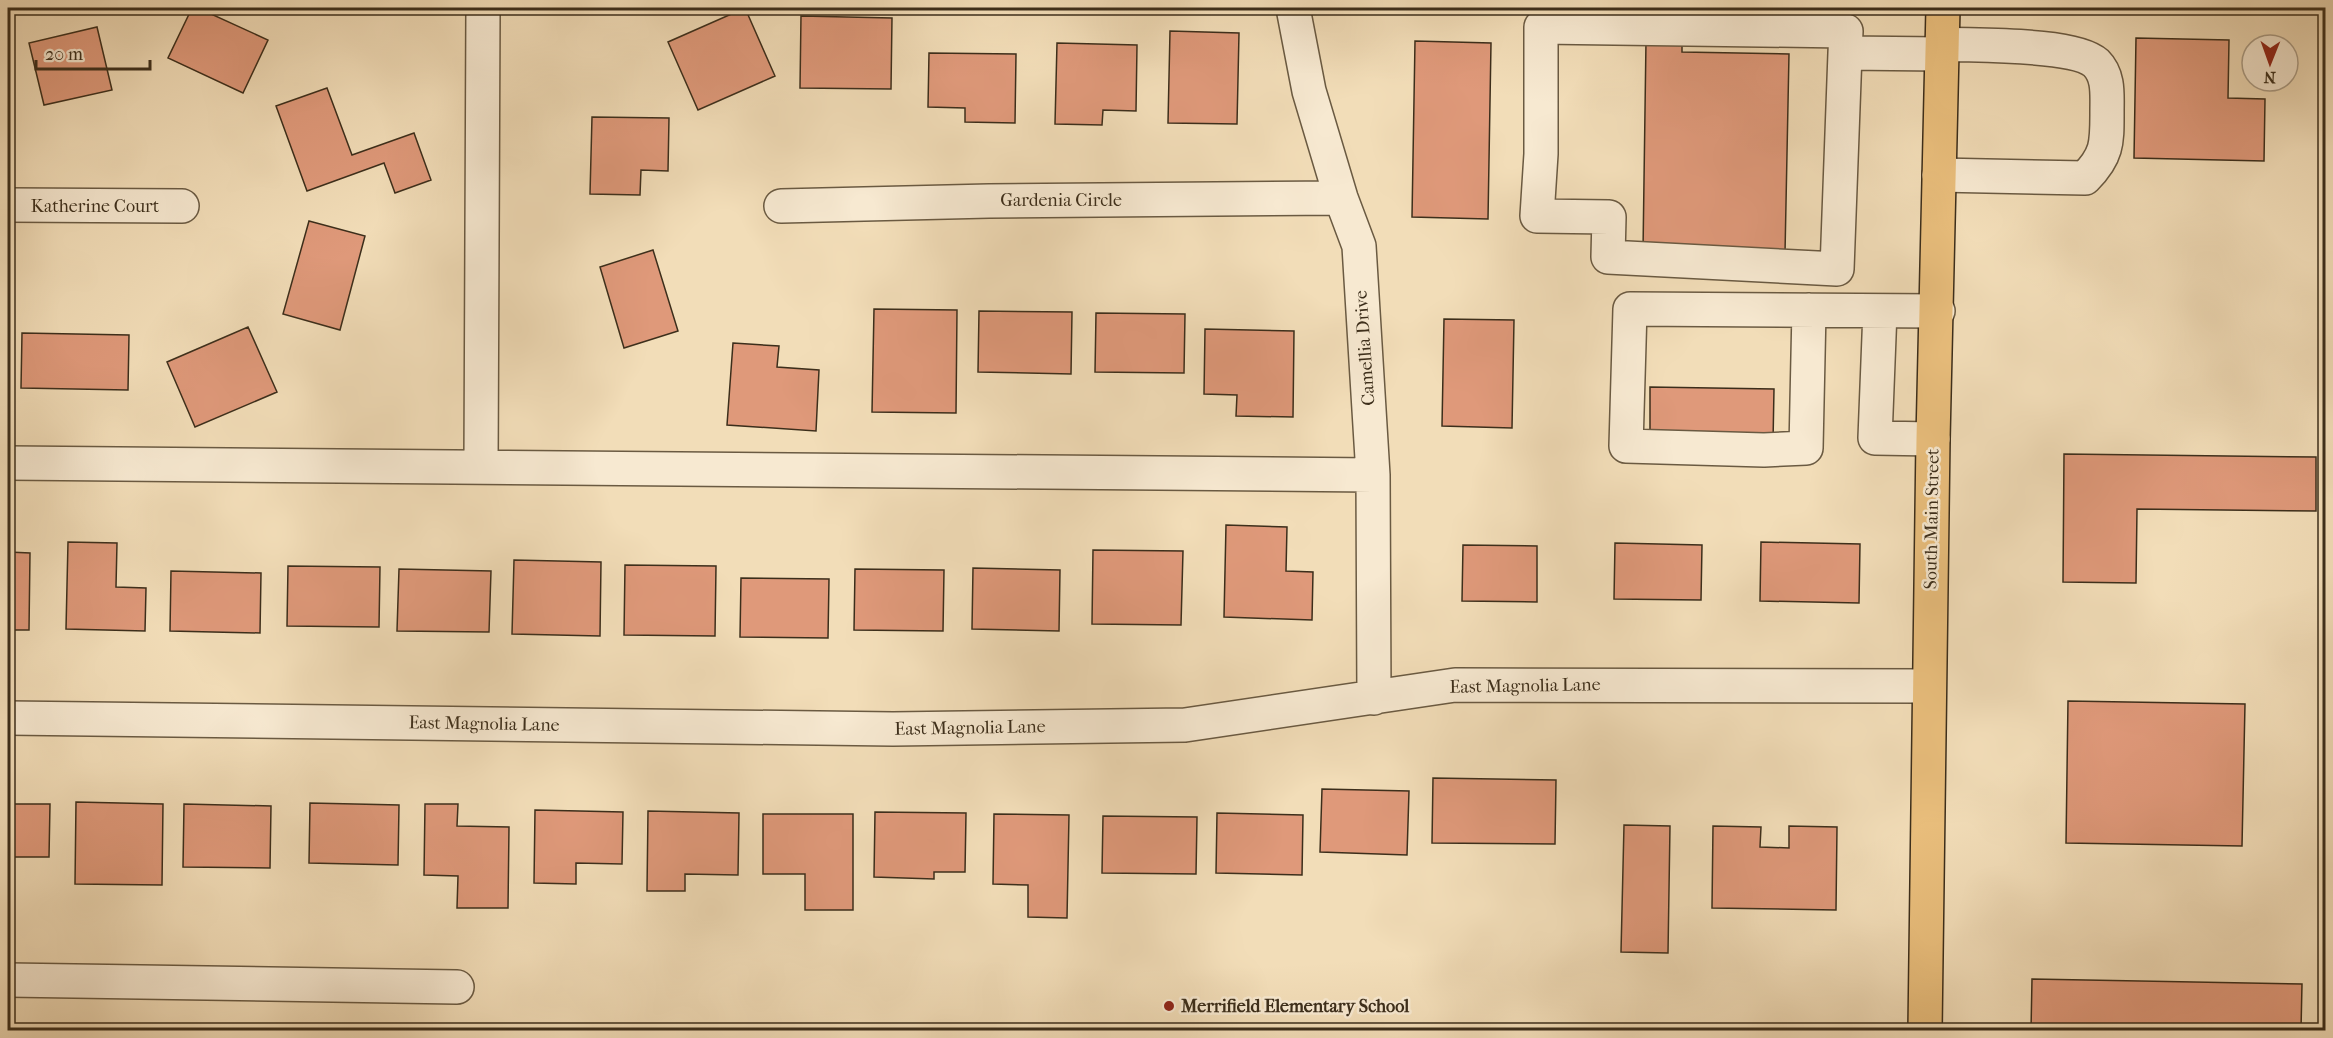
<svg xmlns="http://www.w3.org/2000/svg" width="2333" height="1038" viewBox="0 0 2333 1038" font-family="'IM FELL French Canon',serif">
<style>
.building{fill:#df997a;stroke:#3c2e1b;stroke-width:1.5}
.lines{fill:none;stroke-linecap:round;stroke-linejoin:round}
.minor-casing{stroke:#6a5a42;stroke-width:36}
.major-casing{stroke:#3c2e1b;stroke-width:36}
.minor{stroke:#f7e9d1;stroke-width:33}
.major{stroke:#e9be7c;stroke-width:33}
.poi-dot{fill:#8f2418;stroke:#f7e9d1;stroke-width:2}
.labels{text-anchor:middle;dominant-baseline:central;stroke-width:5;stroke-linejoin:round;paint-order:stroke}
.street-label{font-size:18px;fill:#3c2e1b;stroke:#f7e9d1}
.poi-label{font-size:18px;font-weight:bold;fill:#3c2e1b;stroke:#f7e9d1;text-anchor:start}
</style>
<rect width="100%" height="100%" fill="#f2ddb8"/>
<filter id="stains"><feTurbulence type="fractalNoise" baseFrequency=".00333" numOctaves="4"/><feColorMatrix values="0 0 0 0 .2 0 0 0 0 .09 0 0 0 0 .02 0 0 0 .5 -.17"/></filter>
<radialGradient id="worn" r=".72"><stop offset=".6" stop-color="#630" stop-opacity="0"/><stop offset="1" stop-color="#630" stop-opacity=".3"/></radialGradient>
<path class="building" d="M192 8H198L268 40 243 93 168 58Z
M745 8 775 76 698 110 668 42Z
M801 16 892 18 891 89 800 88Z
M97 27 112 90 44 105 29 43Z
M1170 31 1239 33 1237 124 1168 123Z
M2136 38 2229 40 2228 98 2265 99 2264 161 2134 158Z
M1415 41 1491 43 1488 219 1412 217Z
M1646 41 1682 42V52L1789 54 1785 253 1643 251Z
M1057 43 1137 45 1136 111 1103 110 1102 125 1055 124Z
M929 53 1016 54 1015 123 965 122V108L928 107Z
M327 88 352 155 414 133 431 180 395 193 384 163 307 191 276 106Z
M592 117 669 118 668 171 641 170 640 195 590 194Z
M309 221 365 236 340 330 283 314Z
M653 250 678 331 624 348 600 267Z
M874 309 957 310 956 413 872 412Z
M979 311 1072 312 1071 374 978 372Z
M1096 313 1185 314 1184 373 1095 372Z
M1444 319 1514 320 1512 428 1442 426Z
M248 327 277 392 195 427 167 362Z
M1205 329 1294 331 1293 417 1236 416 1237 395 1204 394Z
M22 333 129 335 128 390 21 388Z
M733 343 779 346 777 367 819 370 816 431 727 425Z
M1650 387 1774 389 1773 442 1650 439Z
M2064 454 2316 457V511L2137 509 2136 583 2063 582Z
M1226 525 1287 527 1286 571 1313 572 1312 620 1224 617Z
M68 542 117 543 116 587 146 588 145 631 66 629Z
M1761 542 1860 544 1859 603 1760 601Z
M1615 543 1702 545 1701 600 1614 599Z
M1463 545 1537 546V602L1462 601Z
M1093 550 1183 551 1181 625 1092 624Z
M8 552 30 553 29 630H8Z
M514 560 601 562 600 636 512 634Z
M625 565 716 566 715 636 624 635Z
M288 566 380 567 379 627 287 626Z
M973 568 1060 570 1059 631 972 629Z
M399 569 491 571 489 632 397 631Z
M855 569 944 570 943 631 854 630Z
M171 571 261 573 260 633 170 631Z
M741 578 829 579 828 638 740 637Z
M2068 701 2245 704 2242 846 2066 843Z
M1433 778 1556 780 1555 844 1432 843Z
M1322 789 1409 791 1407 855 1320 852Z
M76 802 163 804 162 885 75 884Z
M310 803 399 805 398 865 309 863Z
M8 804H50L49 857H8Z
M184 804 271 806 270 868 183 867Z
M425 804H458L457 826 509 827 508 908H457L458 876 424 875Z
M535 810 623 812 622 864 576 863V884L534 883Z
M648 811 739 813 738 875 685 874V891H647Z
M875 812 966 813 965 872H934V879L874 877Z
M1217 813 1303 815 1302 875 1216 873Z
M763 814H853V910H805V874H763Z
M994 814 1069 815 1067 918 1028 917V885L993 884Z
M1103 816 1197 817 1196 874 1102 873Z
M1624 825 1670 826 1668 953 1621 952Z
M1713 826 1761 827 1760 847 1789 848V826L1837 827 1836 910 1712 908Z
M2032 979 2302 984 2301 1030H2031Z"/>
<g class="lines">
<defs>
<path id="minor" d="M1293 8 1309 91 1341 198 1359 246 1373 475 1374 698
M1845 53 1837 269 1608 257 1609 217 1537 216 1541 154V27L1846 31 1845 53 1941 54
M1939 175 2085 178C2108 155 2107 142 2107 111 2107 94 2109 76 2096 63 2074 43 1974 46 1942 44
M8 205 182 206
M781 206 989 201 1341 198
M1809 310 1806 448 1764 450 1626 446 1630 309 1938 311
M1880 311 1875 438 1933 439
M8 463 1373 475
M481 467 483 8
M8 718 893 729 1185 725 1455 685 1929 686
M8 980 457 987"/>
<path id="major" d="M1925 1030 1933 439 1943 8"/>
</defs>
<use href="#minor" class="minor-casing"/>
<use href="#major" class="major-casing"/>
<use href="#minor" class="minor"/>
<use href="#major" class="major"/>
</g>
<circle class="poi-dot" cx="1169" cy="1006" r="6"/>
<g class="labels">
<g class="street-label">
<text x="1061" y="200">Gardenia Circle</text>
<text x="95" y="206">Katherine Court</text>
<text transform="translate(1365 348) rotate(-94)">Camellia Drive</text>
<text transform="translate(1932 519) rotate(-89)">South Main Street</text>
<text transform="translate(1525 686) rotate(-1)">East Magnolia Lane</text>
<text transform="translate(484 724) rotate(1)">East Magnolia Lane</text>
<text transform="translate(970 728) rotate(-1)">East Magnolia Lane</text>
</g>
<g class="poi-label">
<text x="1181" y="1006">Merrifield Elementary School</text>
</g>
</g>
<rect width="2333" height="1038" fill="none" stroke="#f2ddb8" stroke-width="30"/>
<rect x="9" y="9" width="2315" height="1020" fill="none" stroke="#3c2e1b" stroke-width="3"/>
<rect x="15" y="15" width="2303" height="1008" fill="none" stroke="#3c2e1b" stroke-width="1.5"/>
<g transform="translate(2270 63) rotate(181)"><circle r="28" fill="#f7e9d1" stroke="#ac9e88" stroke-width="1.5"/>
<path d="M0-4.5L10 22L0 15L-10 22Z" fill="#8f2418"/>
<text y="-9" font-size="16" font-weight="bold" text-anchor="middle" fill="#3c2e1b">N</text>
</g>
<path d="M36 60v9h114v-9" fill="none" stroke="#3c2e1b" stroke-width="3"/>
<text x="45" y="60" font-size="18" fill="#3c2e1b" stroke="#f7e9d1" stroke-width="4.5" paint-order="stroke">20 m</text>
<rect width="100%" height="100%" filter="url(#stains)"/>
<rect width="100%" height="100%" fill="url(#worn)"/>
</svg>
